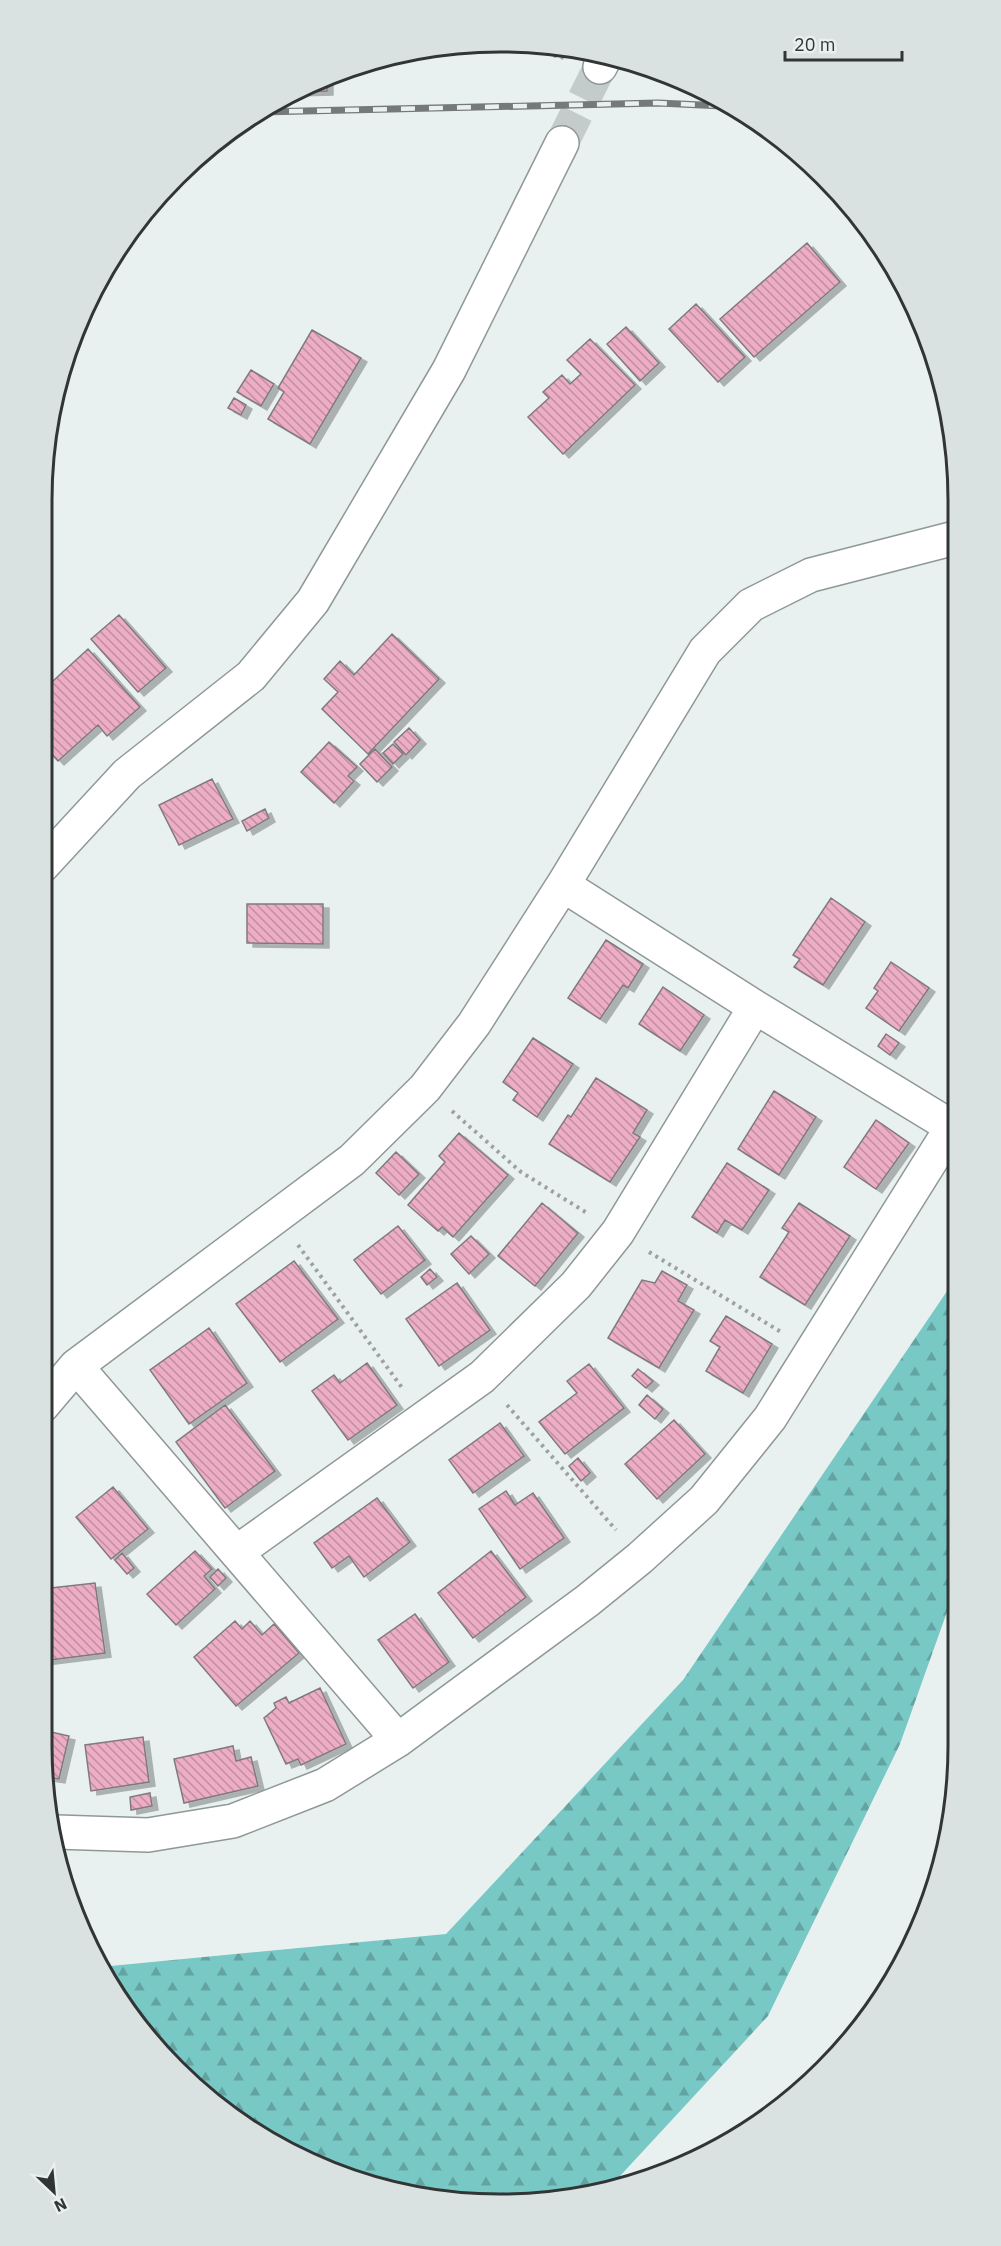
<svg xmlns="http://www.w3.org/2000/svg" width="1001" height="2246" viewBox="0 0 1001 2246" font-family="'IBM Plex Sans',sans-serif">
<style>
.forest{fill:url(#forest-firs)}
.building{fill:url(#building-back-hatch);stroke:#817a7c;stroke-width:1.5;filter:url(#shadow)}
.lines{fill:none;stroke-linecap:round;stroke-linejoin:round}
.street-tunnel{stroke:#c4cbcb;stroke-width:33;stroke-dasharray:33 16;stroke-linecap:butt}
.street-casing{stroke:#909897;stroke-width:36}
.path{stroke:#9ca2a2;stroke-width:4;stroke-dasharray:3 4.5;stroke-linecap:butt}
.street{stroke:#fff;stroke-width:33}
.rail-casing{stroke:#757a79;stroke-width:7}
.rail{stroke:#e9f1f0;stroke-width:4.5;stroke-dasharray:14;stroke-linecap:butt}
.rim{fill:none;stroke:#323535;stroke-width:3}
</style>
<defs>
<pattern id="forest-firs" width="22" height="20" patternUnits="userSpaceOnUse" patternTransform="scale(1.5)"><rect width="22" height="20" fill="#78c8c5"/><path d="M5 1l3.5 6h-7zM16 11l3.5 6h-7z" fill="#63a3a1"/></pattern>
<pattern id="building-back-hatch" width="6" height="6" patternUnits="userSpaceOnUse" patternTransform="scale(1.5)"><rect width="6" height="6" fill="#edadc4"/><path d="M-1 5l2 2M0 0l6 6M5-1l2 2" fill="none" stroke="#c18ea0"/></pattern>
<filter id="shadow"><feDropShadow dx="6" dy="4" stdDeviation="0" flood-color="#0004"/></filter>
</defs>
<rect width="100%" height="100%" fill="#e9f1f0"/>
<path class="forest" d="M958 1275V1581L900 1744 768 2016 608 2189 561 2200 411 2195 272 2143 156 2048 100 1967 446 1934 683 1680Z"/>
<path class="building" d="M327 78V91L293 92 298 89Z
M807 243 840 282 754 357 720 319Z
M696 304 745 357 718 382 669 329Z
M626 327 659 363 640 381 607 344Z
M312 330 361 358 310 444 268 419 284 392 278 388Z
M590 339 635 385 563 454 528 417 549 398 543 392 562 375 570 384 581 374 567 360Z
M251 370 274 384 261 406 237 392Z
M234 398 246 405 241 415 228 408Z
M119 615 166 668 138 692 91 639Z
M392 634 439 679 368 754 322 709 338 692 324 679 340 661 354 675Z
M88 649 140 707 107 736 98 725 58 761 42 744V691Z
M409 728 420 740 406 755 394 742Z
M329 742 357 767 348 776 354 781 334 803 301 772Z
M393 744 403 754 393 764 383 753Z
M375 749 392 767 377 782 360 764Z
M212 779 233 819 179 845 159 805Z
M265 809 269 818 247 831 242 821Z
M831 898 865 922 823 985 794 967 800 959 793 955Z
M247 904H323V944L247 943Z
M606 940 643 964 628 988 623 985 600 1019 568 998Z
M891 962 929 988 899 1031 866 1008 878 991 874 988Z
M663 987 704 1015 680 1051 639 1024Z
M886 1034 899 1043 890 1055 878 1046Z
M533 1038 573 1064 537 1117 513 1100 518 1093 503 1082Z
M596 1078 647 1110 633 1133 640 1137 610 1182 549 1144 568 1115 571 1117Z
M774 1091 816 1117 779 1175 738 1149Z
M876 1120 909 1143 876 1189 844 1167Z
M459 1133 508 1175 453 1237 442 1227 438 1231 408 1205 445 1162 439 1156Z
M396 1152 419 1174 399 1195 376 1173Z
M727 1163 769 1190 742 1230 725 1220 717 1233 692 1217Z
M542 1203 578 1233 535 1286 498 1256Z
M799 1203 850 1236 805 1305 760 1277 789 1232 782 1228Z
M398 1226 425 1260 381 1294 354 1260Z
M471 1236 489 1254 469 1274 451 1254Z
M294 1261 338 1319 280 1362 236 1304Z
M430 1269 437 1277 427 1285 421 1277Z
M662 1271 687 1285 678 1301 694 1310 659 1368 608 1338 642 1280 655 1283Z
M457 1283 490 1330 439 1366 406 1319Z
M726 1316 772 1344 743 1393 706 1371 720 1347 710 1341Z
M209 1328 247 1383 189 1424 150 1370Z
M367 1363 397 1405 348 1440 312 1391 334 1375 340 1383Z
M589 1364 624 1408 565 1454 539 1422 577 1393 567 1381Z
M638 1369 653 1381 646 1388 632 1376Z
M647 1395 663 1409 655 1419 639 1405Z
M225 1405 275 1471 225 1508 176 1442Z
M674 1420 705 1454 657 1499 625 1464Z
M500 1423 524 1456 473 1493 449 1460Z
M578 1458 590 1473 581 1481 569 1466Z
M113 1487 148 1529 111 1559 76 1517Z
M506 1491 515 1505 533 1493 564 1538 520 1569 479 1509Z
M377 1498 410 1542 364 1577 349 1556 332 1568 314 1543Z
M195 1551 212 1569 204 1576 215 1589 176 1625 147 1594Z
M491 1551 526 1597 473 1638 438 1593Z
M122 1553 134 1568 127 1574 115 1560Z
M218 1569 226 1578 218 1586 210 1577Z
M95 1583 105 1653 42 1661V1589Z
M415 1614 449 1662 413 1688 378 1640Z
M235 1621 242 1629 250 1621 262 1635 274 1624 299 1653 236 1706 194 1657Z
M320 1688 346 1744 301 1765 298 1759 286 1764 264 1718 276 1708 274 1703 286 1697 289 1703Z
M42 1730 69 1736 59 1779 47 1777Z
M143 1737 149 1782 91 1791 85 1745Z
M233 1746 236 1761 251 1757 258 1786 184 1803 174 1759Z
M150 1793 152 1806 131 1810 130 1797Z"/>
<g class="lines">
<path class="street-tunnel" d="M562 143 600 67"/>
<defs>
<path id="street" d="M600 67 606 56
M42 866 127 774 251 676 313 601 449 370 562 143
M76 1366 398 1740
M42 1406 76 1366 352 1160 425 1088 474 1024 563 885 705 651 751 605 811 575 955 538
M237 1552 482 1377 576 1285 618 1232 755 1007
M56 1832 148 1835 233 1821 325 1785 398 1740 587 1601 640 1558 704 1500 770 1418 952 1127 755 1007 563 885"/>
</defs>
<use href="#street" class="street-casing"/>
<path class="path" d="M510 44 564 58
M452 1111 521 1172 587 1213
M298 1245 403 1389
M649 1252 781 1332
M507 1405 616 1530"/>
<use href="#street" class="street"/>
<defs>
<path id="rail" d="M261 112 658 103 723 106"/>
</defs>
<use href="#rail" class="rail-casing"/>
<use href="#rail" class="rail"/>
</g>
<path d="M0 0H1001V2246H0ZM500 52H500A448 448 0 0 1 948 500V1746A448 448 0 0 1 500 2194H500A448 448 0 0 1 52 1746V500A448 448 0 0 1 500 52Z" fill="#dae2e1" fill-rule="evenodd"/>
<path class="rim" d="M500 52H500A448 448 0 0 1 948 500V1746A448 448 0 0 1 500 2194H500A448 448 0 0 1 52 1746V500A448 448 0 0 1 500 52Z"/>
<g transform="translate(54 2192) rotate(154)" stroke="#e9f1f0" stroke-width="4.5" paint-order="stroke">
<path d="M0-4.5L10 22L0 15L-10 22Z" fill="#323535"/>
<text y="-9" font-size="16" font-weight="bold" text-anchor="middle" fill="#323535">N</text>
</g>
<path d="M785 51v9h117v-9" fill="none" stroke="#323535" stroke-width="3"/>
<text x="794" y="51" font-size="18" fill="#323535" stroke="#e9f1f0" stroke-width="4.5" paint-order="stroke">20 m</text>
</svg>
